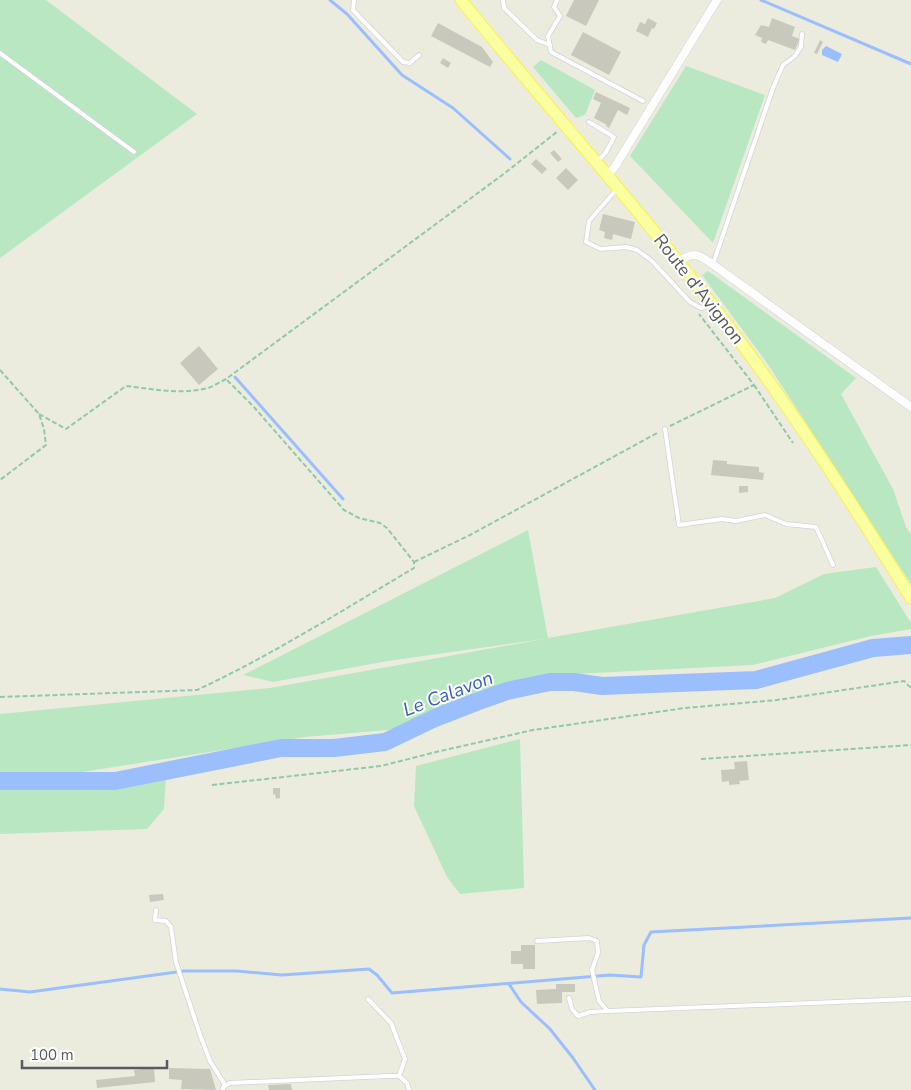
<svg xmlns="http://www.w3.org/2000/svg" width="911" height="1090" viewBox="0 0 911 1090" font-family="'Nunito Sans',sans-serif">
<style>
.green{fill:#b8e7c2}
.water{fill:#9bbeff}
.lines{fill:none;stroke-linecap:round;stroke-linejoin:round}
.stream{stroke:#9bbeff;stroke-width:3}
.river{stroke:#9bbeff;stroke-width:18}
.building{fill:#c9c8bd}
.lane-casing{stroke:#d2d3da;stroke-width:5.5}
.street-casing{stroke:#d2d3da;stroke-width:9}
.primary-casing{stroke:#fbf048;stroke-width:13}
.path{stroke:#91c7ac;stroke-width:2;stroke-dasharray:5 2.5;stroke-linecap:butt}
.lane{stroke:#fff;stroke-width:4}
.street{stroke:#fff;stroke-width:8}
.primary{stroke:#faffa0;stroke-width:11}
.labels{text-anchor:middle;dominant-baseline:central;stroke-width:4;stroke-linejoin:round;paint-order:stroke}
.street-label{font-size:18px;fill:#575a61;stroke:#fff}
.water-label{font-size:19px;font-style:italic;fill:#365fca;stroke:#fff}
</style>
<rect width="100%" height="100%" fill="#ececde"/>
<path class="green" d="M0 0H46L197 114 0 258Z
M541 60 595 90 585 115 576 118 533 67Z
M686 66 765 95 713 243 630 156Z
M708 271 856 378 841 394 893 489 906 527 911 534V584L765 360 702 275Z
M528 530 548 638 775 598 824 574 876 567 911 623V629L871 636 753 665 554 675 517 682 399 729 305 737 63 775H0V714L270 688 544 639 388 661 273 682 243 675Z
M520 739 524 888 460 894 447 877 414 806 416 766Z
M166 777 164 809 147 829 0 834V789L119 788Z"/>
<path class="water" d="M826 46 842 54 838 62 822 55V50Z"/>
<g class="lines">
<path class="stream" d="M330 0 347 14 402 75 453 108 510 159
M761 0 911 64
M235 377 343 499
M509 984 521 1002 550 1029 573 1058 595 1090
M0 989 30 992 184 971H237L282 975 369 969 377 975 392 993 610 975 641 977 644 945 651 932 911 918"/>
<path class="river" d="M0 781H115L281 748H334L385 742 435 718 476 702 507 691 550 682H574L602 686 756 680 873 648 911 645"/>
</g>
<path class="building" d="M574 0H599L586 26 566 16Z
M648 18 657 23 654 29 652 28 648 37 636 31 640 22 645 24Z
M772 18 795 27 792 36 800 39 795 50 768 40 766 44 761 42 762 38 755 35 761 25 769 27Z
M438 23 482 47 493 62 490 67 431 36Z
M583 32 621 52 609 75 571 55Z
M820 40 823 42 817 54 814 53Z
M443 58 451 63 448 68 440 63Z
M596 92 630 108 627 115 618 110 609 128 606 126 607 125 594 118 601 103 593 99Z
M554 150 562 159 558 162 550 153Z
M536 159 547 169 542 174 531 164Z
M566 168 578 180 568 190 556 178Z
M603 214 635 222 631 239 613 234 612 240 604 238 605 232 599 230Z
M199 346 218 369 199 385 180 363Z
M713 460 727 461V464L759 467V472L764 473 763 480 711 475Z
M739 486H748V492L739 493Z
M747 761 749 780 739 781 740 784 729 785V781L722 782 721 770 735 769 734 762Z
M273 788H280V798L276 799 275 794 273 795Z
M163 894 164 900 150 902 149 895Z
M521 945H535V969H523V964H511V951H521Z
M556 984H575V992H562V1003L537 1004 536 990 556 989Z
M154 1068 155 1082 97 1088 96 1080 135 1076 134 1070Z
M169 1068 210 1069 216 1090 181 1089 182 1080 169 1079Z
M291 1084 292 1090H269L268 1085Z"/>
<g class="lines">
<defs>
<path id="lane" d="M354 0 353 10 403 62 410 63 419 55
M503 0 504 8 537 40 550 45
M557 0 554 7 560 16 548 36 551 52 643 101
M0 53 134 152
M589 122 614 137 606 152 598 161
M616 190 589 221 586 242 601 249 626 247 637 250 652 261 690 302 701 308 711 306
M713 264 773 88 783 65 795 56 801 47 802 34
M665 429 679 525 722 519 736 521 765 515 786 524 816 527 833 565
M156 910 155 920 166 921 171 927 176 962 199 1032 210 1061 225 1085
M537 941 589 938 597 941 598 953 592 970 599 1001 608 1011 911 999
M569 998 572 1009 578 1016 590 1012 608 1011
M368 999 391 1023 405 1059 399 1076
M223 1090V1087L230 1083 388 1076H399L407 1083 409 1090"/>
<path id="street" d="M607 175 614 168 717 0
M679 262C690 253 696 253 708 261L911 407"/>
<path id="primary" d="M461 0C547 107 640 209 723 319 791 408 852 503 911 598"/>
</defs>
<use href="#lane" class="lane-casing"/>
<use href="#street" class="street-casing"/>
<use href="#primary" class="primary-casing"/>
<path class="path" d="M0 370 39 414 44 429 46 445 0 480
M754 385 793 443
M39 414 66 429 126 386C153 389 181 395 208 388 214 386 220 382 226 379L505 173 558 131
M670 426 754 385 699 314
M414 562 470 535 659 432
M0 697 197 690C272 655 343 610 414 568V562L387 528 380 523 359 518 344 510 253 406 226 379
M701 759 911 745
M212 785 381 766 436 752 533 730 685 708 777 700 904 681 911 688"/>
<use href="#lane" class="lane"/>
<use href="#street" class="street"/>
<use href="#primary" class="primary"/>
</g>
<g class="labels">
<g class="street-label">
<text transform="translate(699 289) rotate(52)">Route d'Avignon</text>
</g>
<g class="water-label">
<text transform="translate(448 694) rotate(-21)">Le Calavon</text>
</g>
</g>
<path d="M22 1060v8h145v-8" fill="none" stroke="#575a61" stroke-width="2.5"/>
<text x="30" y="1060" font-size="15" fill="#575a61" stroke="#ffffff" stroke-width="4" paint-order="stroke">100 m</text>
</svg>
